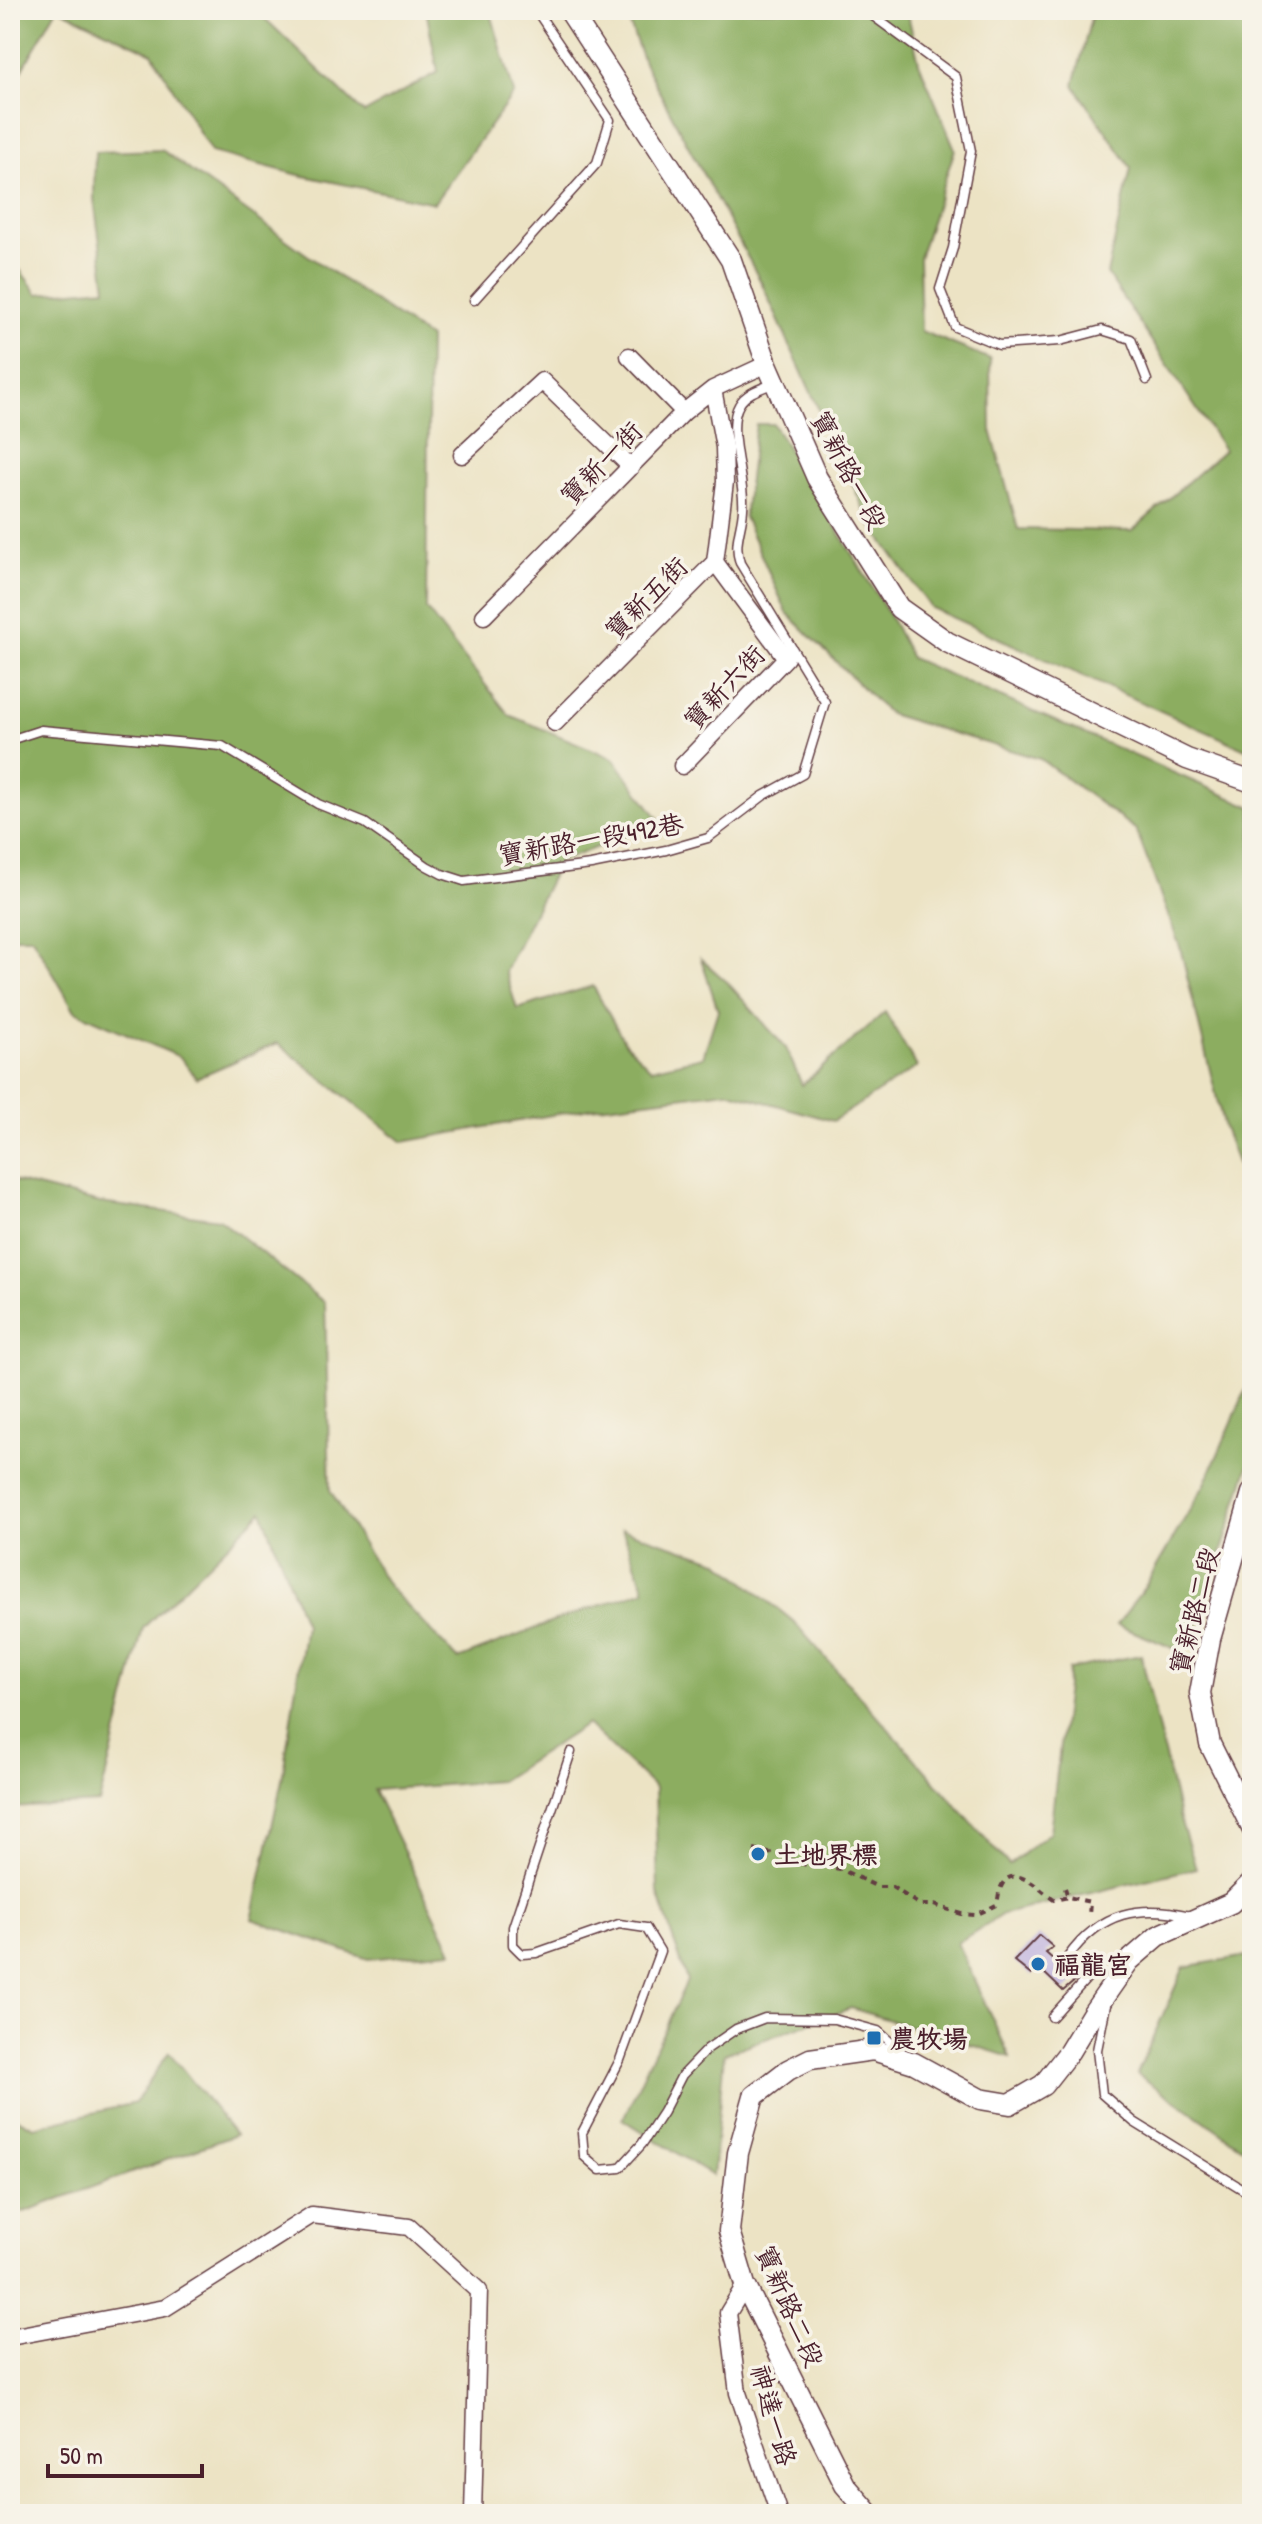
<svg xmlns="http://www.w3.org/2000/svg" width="1262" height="2524" viewBox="0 0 1262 2524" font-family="'Patrick Hand','LXGW WenKai TC',sans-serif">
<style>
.forest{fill:#8cad61;stroke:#6b6646;stroke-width:2}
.building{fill:#bdb0de}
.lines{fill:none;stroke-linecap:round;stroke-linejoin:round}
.service-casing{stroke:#623c42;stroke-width:11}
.minor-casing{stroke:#623c42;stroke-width:19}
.tertiary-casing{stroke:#623c42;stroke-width:23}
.path{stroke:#623c42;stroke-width:4;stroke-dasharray:6 6;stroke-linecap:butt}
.service{stroke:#fff;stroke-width:8}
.minor{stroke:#fff;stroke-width:16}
.tertiary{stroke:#fff;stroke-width:20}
.poi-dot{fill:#1f6fb2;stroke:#f7f3e8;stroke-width:3}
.labels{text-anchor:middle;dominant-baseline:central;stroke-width:7;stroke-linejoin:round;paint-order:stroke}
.street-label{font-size:26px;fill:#4a1f2b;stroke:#f7f3e8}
.poi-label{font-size:26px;font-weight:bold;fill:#4a1f2b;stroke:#f7f3e8;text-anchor:start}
</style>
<rect width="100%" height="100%" fill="#f7f3e8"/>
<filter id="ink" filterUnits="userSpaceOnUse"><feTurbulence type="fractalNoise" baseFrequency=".0125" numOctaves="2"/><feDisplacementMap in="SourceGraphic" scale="16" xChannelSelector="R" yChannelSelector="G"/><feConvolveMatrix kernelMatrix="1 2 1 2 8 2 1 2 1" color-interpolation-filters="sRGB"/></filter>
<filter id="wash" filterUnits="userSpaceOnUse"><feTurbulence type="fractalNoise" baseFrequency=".006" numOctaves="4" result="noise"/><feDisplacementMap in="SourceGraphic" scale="32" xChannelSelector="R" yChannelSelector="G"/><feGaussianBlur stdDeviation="1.8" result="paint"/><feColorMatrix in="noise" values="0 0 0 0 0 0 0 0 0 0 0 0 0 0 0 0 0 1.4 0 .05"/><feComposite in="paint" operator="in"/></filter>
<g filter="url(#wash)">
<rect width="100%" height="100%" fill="#ece3c4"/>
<path class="forest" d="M10 10H56L10 92Z
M61 10H256L364 113 438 72 426 10H490L514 93 434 203 299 175 211 152 152 53Z
M627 10H907L919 63 955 149 919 258 921 331 990 359 991 430 1018 529 1132 531 1224 450 1107 274 1131 168 1074 85 1093 10H1252V752L931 608 871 525 762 284 645 65 625 11Z
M162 150 310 257 429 338 426 609 509 715 613 758 661 822 559 862 505 971 517 1009 593 986 625 1043 651 1069 703 1057 718 1010 701 959 727 982 786 1048 802 1085 885 1012 917 1067 833 1121 727 1091 590 1108 403 1142 277 1043 196 1078 180 1057 75 1011 32 937H10V257L38 294 106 288 94 199 95 152Z
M756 424H773L889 615 911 658 1252 807V1203L1224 1128 1180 947 1136 830 1040 759 889 714 787 613 744 517Z
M10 1180 100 1203 219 1219 325 1303 330 1490 388 1586 458 1659 560 1619 645 1590 622 1529 718 1561 793 1621 1009 1865 1050 1832 1069 1669 1141 1655 1179 1816 1196 1868 1003 1914 957 1943 1010 2057 851 2008 724 2054 713 2176 623 2119 687 1981 658 1893 655 1788 587 1724 500 1781 374 1790 452 1951 368 1959 252 1919 282 1780 305 1625 262 1511 143 1628 99 1803 10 1808Z
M1252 1376V1455L1198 1627 1178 1650 1117 1625 1146 1585 1205 1484Z
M1252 1955V2154L1137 2074 1184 1967Z
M169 2052 235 2135 10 2217V2114L34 2127 135 2103Z"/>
<g id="blocks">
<path class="building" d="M1039 1935 1053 1947 1046 1953 1076 1980 1063 1991 1038 1967 1031 1975 1014 1961Z"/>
</g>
</g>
<g filter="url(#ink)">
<use href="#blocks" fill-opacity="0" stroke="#623c42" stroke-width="2"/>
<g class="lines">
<defs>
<path id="service" d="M865 10 956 77 971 151 953 248 940 289 955 327 999 345 1060 341 1102 330 1131 339 1147 380
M474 300 597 163 610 120 536 10
M10 740 41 730 222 746 318 804 365 823 427 866 442 874 464 881 591 865 666 850 708 838 763 796 803 774 825 702 740 563C733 542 742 529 743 509 746 482 725 428 739 405 746 392 763 388 775 383
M571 1752 513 1927V1945L522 1954 536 1953 619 1924 646 1928 660 1951 620 2060 582 2133 584 2156 600 2170 620 2168 642 2144 663 2112 682 2075 707 2049 736 2029 765 2018 834 2019 878 2031 904 2054
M1106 2005 1097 2050 1102 2094 1134 2122 1252 2195
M1052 2017 1088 1977 1068 1957C1101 1911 1140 1904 1191 1916"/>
<path id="minor" d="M629 356 684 412
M462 455 542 381 631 467
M484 616 684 412 713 389 767 364
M555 723 715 562 725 482 724 447 713 389
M682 766 786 658 715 562
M745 2285 728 2313 738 2393 779 2514
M10 2337 165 2308 312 2215 409 2227 479 2291 473 2514"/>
<path id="tertiary" d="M569 10 731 260 767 364 817 478 899 608 947 642 1187 759 1252 782
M1252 1493 1210 1639 1200 1693 1210 1744 1252 1828
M870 2514 845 2485 745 2285 729 2231 738 2153 754 2096 788 2070 810 2059 873 2050 914 2063 980 2099 1010 2104 1043 2085 1069 2052 1092 2014 1129 1961 1158 1936 1231 1903 1252 1882"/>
</defs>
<use href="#service" class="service-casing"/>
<use href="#minor" class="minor-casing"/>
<use href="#tertiary" class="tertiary-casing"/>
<path class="path" d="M754 1850 774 1854 809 1866 822 1865 840 1869 878 1887H892L920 1905H934L962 1914 976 1915 996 1905C999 1899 998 1893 1001 1887 1013 1860 1042 1892 1054 1900L1068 1897
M1065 1888 1068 1897 1090 1902 1089 1916"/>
<use href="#service" class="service"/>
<use href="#minor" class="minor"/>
<use href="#tertiary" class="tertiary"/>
</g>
</g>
<g class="poi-dot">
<circle cx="758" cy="1854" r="8"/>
<circle cx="1038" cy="1964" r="8"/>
<rect x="866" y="2030" width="16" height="16" rx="4"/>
</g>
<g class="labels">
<g class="street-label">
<text transform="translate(601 463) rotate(-46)">寶新一街</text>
<text transform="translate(849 470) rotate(62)">寶新路一段</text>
<text transform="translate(646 598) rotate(-45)">寶新五街</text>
<text transform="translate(724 687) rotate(-47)">寶新六街</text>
<text transform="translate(591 839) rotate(-10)">寶新路一段492巷</text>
<text transform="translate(1194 1611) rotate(-76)">寶新路二段</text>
<text transform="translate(790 2306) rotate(66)">寶新路二段</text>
<text transform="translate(774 2415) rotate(74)">神達一路</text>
</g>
<g class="poi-label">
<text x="774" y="1854">土地界標</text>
<text x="1054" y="1964">福龍宮</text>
<text x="890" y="2038">農牧場</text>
</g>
</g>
<rect width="1262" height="2524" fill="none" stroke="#f7f3e8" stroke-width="40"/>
<path d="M48 2464v12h154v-12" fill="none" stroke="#4a1f2b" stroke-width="4"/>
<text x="60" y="2464" font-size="24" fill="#4a1f2b" stroke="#f7f3e8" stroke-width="6" paint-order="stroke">50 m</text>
</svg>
